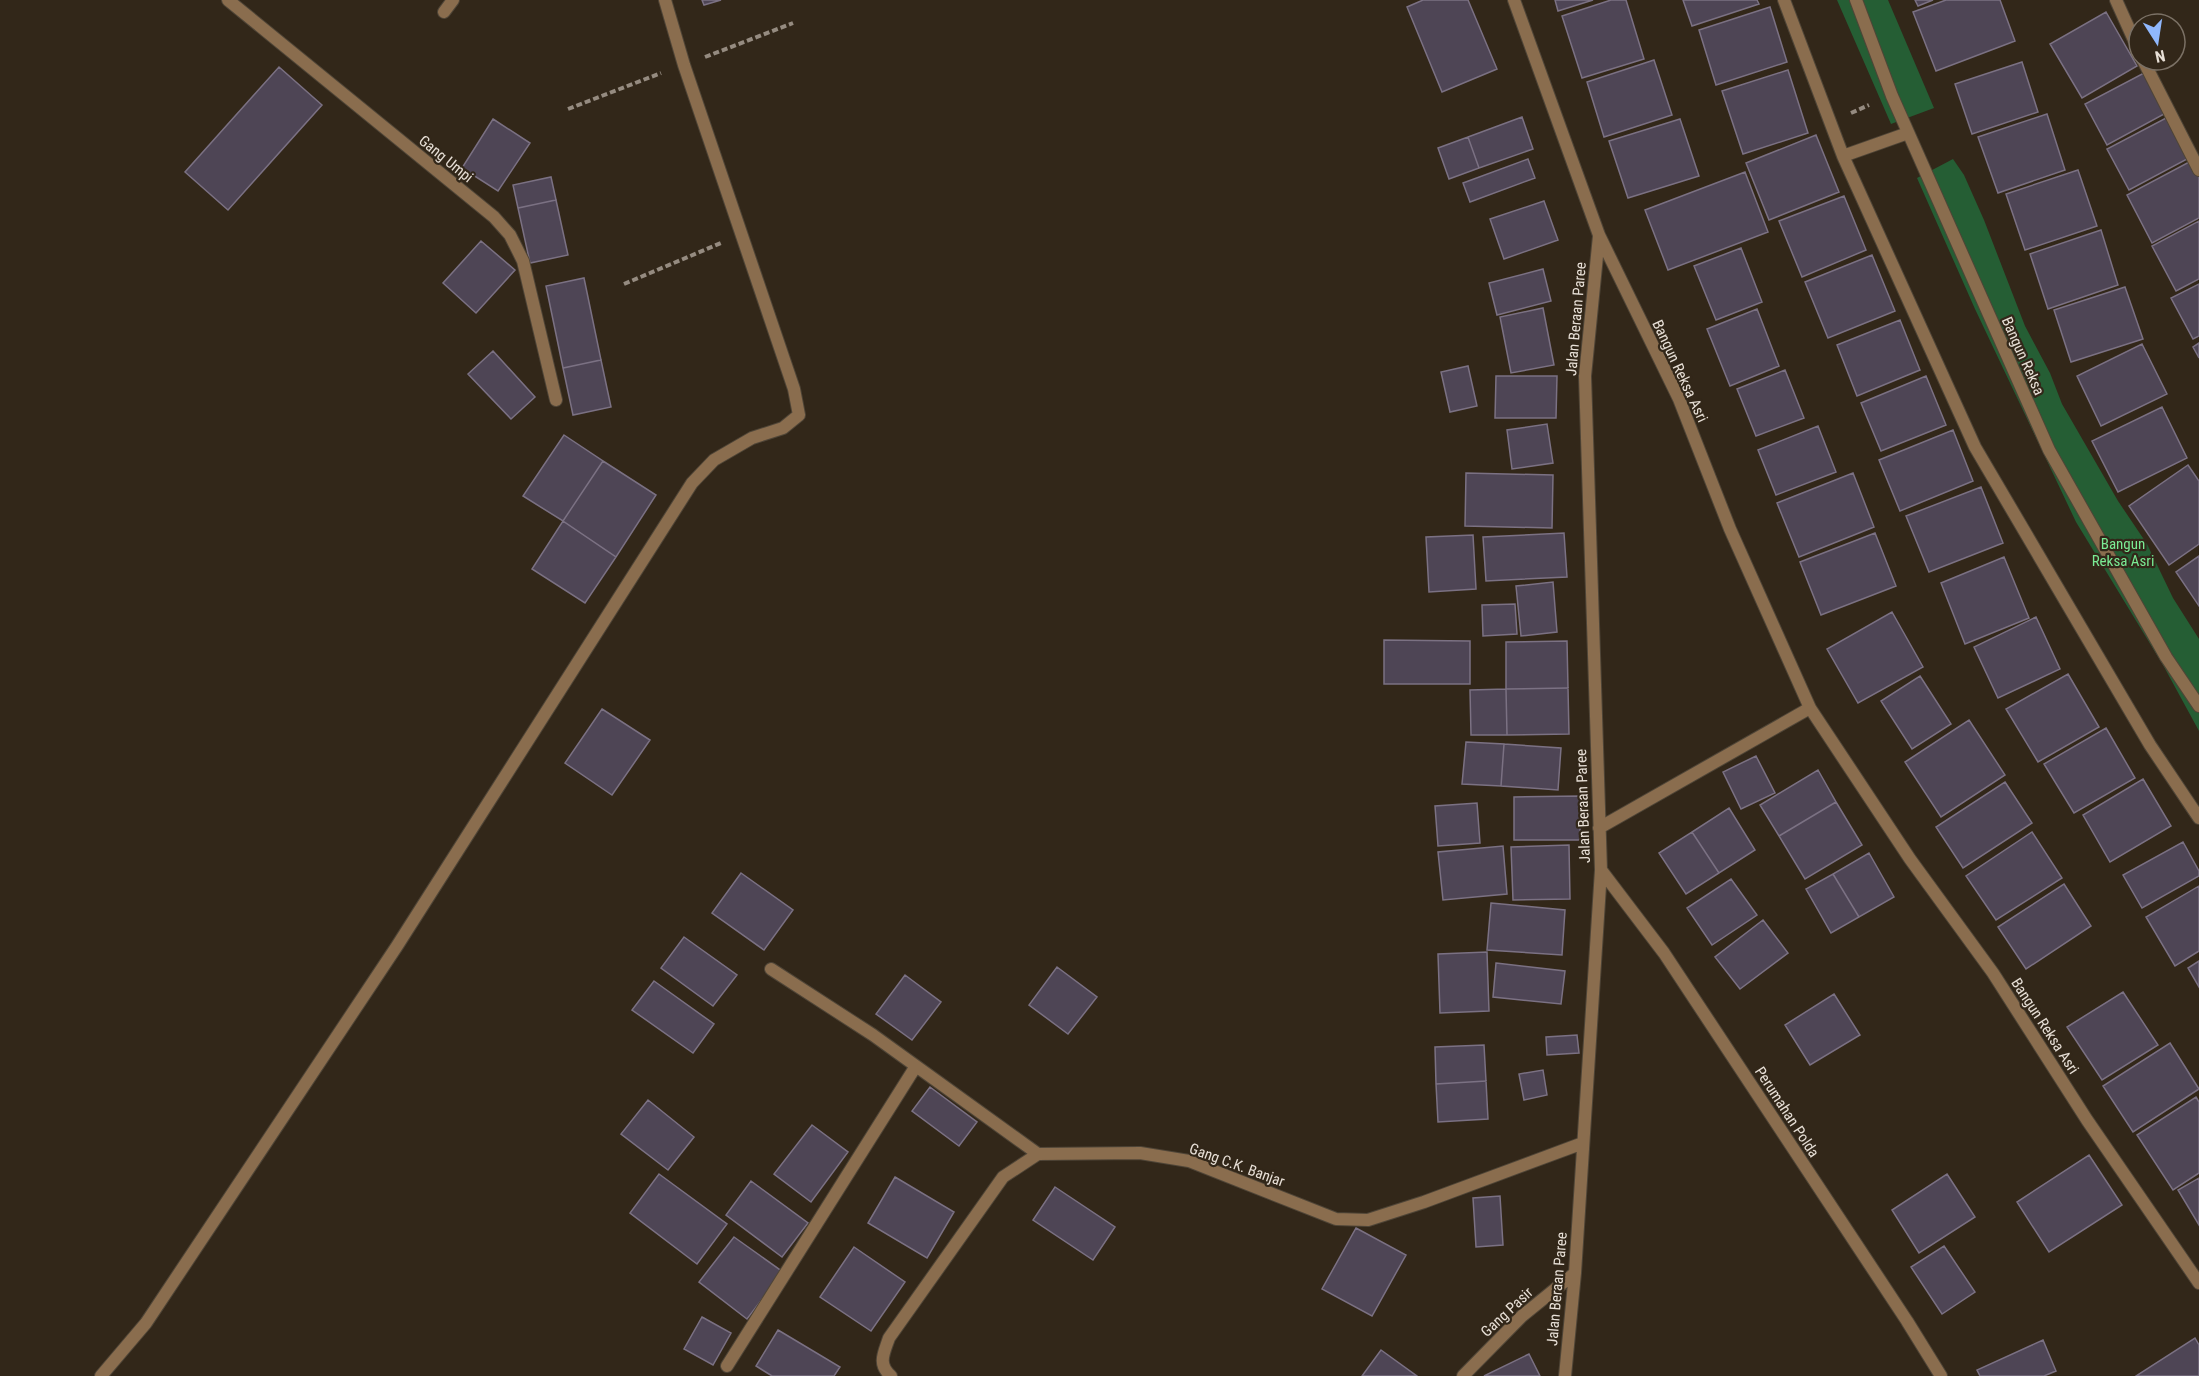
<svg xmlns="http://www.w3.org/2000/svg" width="2199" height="1376" viewBox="0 0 2199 1376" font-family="'Roboto Condensed',sans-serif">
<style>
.green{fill:#255e34}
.building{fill:#4e4555;stroke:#7b7183;stroke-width:1.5}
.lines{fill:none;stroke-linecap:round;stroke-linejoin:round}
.minor-casing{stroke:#4f4537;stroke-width:14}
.path{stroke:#958b80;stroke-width:4;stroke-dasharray:6 3;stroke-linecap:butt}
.minor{stroke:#8a6d4e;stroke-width:12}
.labels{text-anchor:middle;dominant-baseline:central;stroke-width:4.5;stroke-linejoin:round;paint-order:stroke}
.street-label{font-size:15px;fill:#e8e0d7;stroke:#322719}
.park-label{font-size:15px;fill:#7aeb94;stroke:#322719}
</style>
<rect width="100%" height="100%" fill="#322719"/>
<path class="green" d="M1837 0H1888L1934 108 1891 124Z
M1953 159 1964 175 1984 220 2025 326 2050 373 2062 404 2118 501 2147 544 2173 598 2199 639V731L2163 665 2076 522 1975 309 1917 178Z"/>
<path class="building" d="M702 0H721L704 5Z
M1423 0H1468L1497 69 1442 92 1407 7Z
M1555 0H1593L1558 11Z
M1611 0H1626L1644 59 1582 78 1562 16Z
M1683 0H1757L1759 4 1692 26Z
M1915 0H1933L1918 6Z
M1946 0H2000L2015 41 1936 71 1913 12Z
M1770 7 1787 62 1716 85 1699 30Z
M2106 12 2137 66 2082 98 2050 44Z
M1654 60 1672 115 1604 137 1587 82Z
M2022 62 2038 112 1972 134 1955 84Z
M279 67 322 105 228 210 185 172Z
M1788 70 1808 133 1743 154 1722 91Z
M2144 73 2166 113 2107 145 2085 104Z
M2047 114 2065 170 1998 193 1978 137Z
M1522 117 1533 149 1479 168 1468 137Z
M2168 117 2189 158 2129 190 2107 149Z
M493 119 530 143 498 191 462 168Z
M1680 119 1699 176 1628 198 1609 141Z
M1816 135 1839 192 1769 220 1746 163Z
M1468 137 1479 168 1449 179 1438 148Z
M1528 159 1535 178 1470 202 1463 183Z
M2191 161 2199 176V218L2152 243 2127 195Z
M2078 170 2097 226 2025 250 2006 194Z
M1745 172 1768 232 1668 270 1645 210Z
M551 177 556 200 518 208 513 185Z
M1844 196 1866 250 1802 277 1779 221Z
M556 200 568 255 530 263 518 208Z
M1544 201 1558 240 1504 259 1490 219Z
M2199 221V279L2176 291 2152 246Z
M2101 230 2118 285 2048 309 2030 254Z
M481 241 515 270 476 313 443 283Z
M1741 248 1762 302 1716 320 1694 266Z
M1872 255 1895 311 1828 338 1805 282Z
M1543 269 1551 301 1497 315 1489 283Z
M584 278 601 360 563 368 546 286Z
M2199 284V336L2193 339 2171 298Z
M2125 287 2143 339 2071 362 2054 310Z
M1543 308 1554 365 1511 373 1500 317Z
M1757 309 1779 366 1730 386 1707 329Z
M1900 320 1920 370 1857 396 1837 345Z
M2199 343V358L2193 347Z
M2142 344 2167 394 2101 426 2077 376Z
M493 351 535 397 511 419 468 374Z
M601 360 611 407 573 415 563 368Z
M1468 366 1477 406 1450 412 1441 372Z
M1785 370 1804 418 1756 436 1737 389Z
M1496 376H1557L1556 418H1495Z
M1926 376 1946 425 1881 451 1861 403Z
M2162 407 2187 458 2118 492 2092 441Z
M1547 424 1553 463 1512 469 1507 430Z
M1818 426 1836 472 1776 495 1758 450Z
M1953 430 1973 481 1900 511 1879 460Z
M564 435 603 461 563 521 523 496Z
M603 461 656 495 616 557 563 521Z
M2188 465 2199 481V544L2169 565 2129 506Z
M1466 473 1553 475 1552 528 1465 526Z
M1853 473 1874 527 1799 557 1777 503Z
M1981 487 2003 543 1929 572 1906 516Z
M563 521 616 557 585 603 532 569Z
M1564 533 1567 577 1486 581 1483 537Z
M1875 533 1896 586 1821 615 1800 562Z
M1473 535 1476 589 1429 592 1426 537Z
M2199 556V606L2176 572Z
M2004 557 2029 618 1965 644 1941 583Z
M1553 582 1557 632 1521 636 1516 586Z
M1515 604 1517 634 1483 636 1482 605Z
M1892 612 1923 667 1858 703 1827 649Z
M2036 617 2060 669 1998 698 1974 647Z
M1384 640 1470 641V684H1384Z
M1567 641 1568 688 1506 689V642Z
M2068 674 2099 727 2038 762 2006 709Z
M1920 676 1951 724 1912 749 1881 701Z
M1568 688 1569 734 1507 735 1506 689Z
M1506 689 1507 735H1471L1470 690Z
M602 709 650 740 612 795 565 763Z
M1969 720 2005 775 1941 817 1905 762Z
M2106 728 2135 778 2074 813 2044 764Z
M1466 742 1504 744 1501 786 1462 784Z
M1504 744 1561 748 1558 790 1501 786Z
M1756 756 1775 793 1741 809 1723 772Z
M1818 770 1836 802 1779 836 1760 805Z
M2143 779 2171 826 2110 862 2083 815Z
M2005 782 2032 823 1963 868 1936 827Z
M1580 796V840H1514V797Z
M1836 802 1862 845 1805 879 1779 836Z
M1477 803 1480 843 1438 846 1435 806Z
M1729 808 1755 850 1719 873 1692 832Z
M1692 832 1719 873 1686 894 1659 853Z
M2032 832 2062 878 1996 920 1966 876Z
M2183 842 2199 871V876L2142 908 2123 875Z
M1569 845 1570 899 1513 900 1511 847Z
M1503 846 1507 894 1443 900 1438 852Z
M1869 853 1894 897 1859 917 1833 874Z
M741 873 793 910 764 950 712 913Z
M1833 874 1859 917 1831 933 1806 889Z
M1731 879 1757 915 1712 945 1687 908Z
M2064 884 2091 926 2026 969 1998 927Z
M2199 886V951L2175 966 2146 917Z
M1491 903 1565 910 1562 955 1487 950Z
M1763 920 1788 953 1740 989 1715 957Z
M684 937 737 975 713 1006 661 968Z
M1487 952 1489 1011 1440 1013 1438 954Z
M2199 961V987L2188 968Z
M1496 963 1565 971 1561 1004 1493 997Z
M1057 967 1097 997 1068 1034 1029 1005Z
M905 975 941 1002 912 1040 876 1014Z
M654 981 714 1024 693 1053 632 1010Z
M2123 992 2158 1045 2102 1080 2067 1027Z
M1834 994 1860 1035 1810 1065 1785 1025Z
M1577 1035 1579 1053 1547 1055 1546 1037Z
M2170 1043 2199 1089 2133 1132 2103 1086Z
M1484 1045 1486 1081 1436 1084 1435 1047Z
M1543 1070 1547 1095 1524 1100 1519 1074Z
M1486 1081 1488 1119 1438 1122 1436 1084Z
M930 1087 977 1122 959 1146 912 1111Z
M2196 1097 2199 1102V1173L2173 1190 2137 1135Z
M648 1100 694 1137 668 1170 621 1134Z
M812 1125 848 1152 811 1202 774 1174Z
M2089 1155 2122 1205 2049 1252 2017 1202Z
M659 1174 727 1224 697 1264 630 1213Z
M1947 1174 1975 1217 1919 1253 1892 1210Z
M895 1177 954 1212 927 1258 868 1223Z
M2199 1178V1225L2178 1190Z
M751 1181 808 1223 782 1257 726 1215Z
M1055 1187 1115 1227 1093 1260 1033 1220Z
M1500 1196 1503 1245 1476 1247 1473 1198Z
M1356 1228 1406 1255 1372 1316 1322 1289Z
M734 1237 783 1272 747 1319 699 1282Z
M1944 1246 1975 1292 1942 1314 1911 1267Z
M854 1247 905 1282 871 1331 820 1297Z
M702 1317 731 1333 713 1365 684 1349Z
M778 1330 840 1367 834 1376H772L756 1366Z
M2195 1338 2199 1345V1376H2136Z
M2043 1340 2056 1371 2044 1376H1980L1977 1370Z
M1381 1350 1417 1376H1362Z
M1529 1354 1540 1376H1484Z"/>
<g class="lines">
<defs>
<path id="minor" d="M228 0 494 217 510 235 523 261 556 400
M1514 0 1599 235 1679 399 1730 529 1810 708 1910 859 1993 973 2087 1120 2199 1283
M1784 0 1843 156 1975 447 2150 745 2199 818
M1856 0 1892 96 2049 450 2166 657 2199 706
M2116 0 2139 51
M444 12 453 0
M2143 60 2199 170
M1843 156 1908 133
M1599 828 1810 708
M1601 870 1664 953 1907 1321 1941 1376
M771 969 873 1035 1038 1154
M727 1366 916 1066
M101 1376 146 1323 397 946 692 483 714 460 752 438 783 428 799 415 794 389 684 65 665 0
M891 1376C877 1364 884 1353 889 1338L1003 1177 1038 1154 1140 1153 1189 1161 1336 1219 1368 1220 1424 1202 1583 1143
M1463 1376 1522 1316 1575 1273
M1565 1376 1575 1273 1601 870 1585 376 1599 236"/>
</defs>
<use href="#minor" class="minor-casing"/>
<path class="path" d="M705 57 793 23
M568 109 661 73
M1851 113 1869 105
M624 284 721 243"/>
<use href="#minor" class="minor"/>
</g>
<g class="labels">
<g class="street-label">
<text transform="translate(446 159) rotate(39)">Gang Umpi</text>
<text transform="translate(1576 319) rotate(-85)">Jalan Beraan Paree</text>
<text transform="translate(2023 356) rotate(66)">Bangun Reksa</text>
<text transform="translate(1680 371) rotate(65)">Bangun Reksa Asri</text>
<text transform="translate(1583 806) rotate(-92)">Jalan Beraan Paree</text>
<text transform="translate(2045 1026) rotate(57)">Bangun Reksa Asri</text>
<text transform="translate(1787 1112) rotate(57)">Perumahan Polda</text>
<text transform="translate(1237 1165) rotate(20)">Gang C.K. Banjar</text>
<text transform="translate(1557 1289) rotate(-85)">Jalan Beraan Paree</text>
<text transform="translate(1507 1312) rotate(-43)">Gang Pasir</text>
</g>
<g class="park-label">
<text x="2123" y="544">Bangun<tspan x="2123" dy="17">Reksa Asri</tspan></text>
</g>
</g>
<g transform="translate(2157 42) rotate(168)"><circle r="28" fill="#322719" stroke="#7b7165" stroke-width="1.5"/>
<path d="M0-4.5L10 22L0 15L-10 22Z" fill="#90b8fd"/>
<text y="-9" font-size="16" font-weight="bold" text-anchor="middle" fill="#e8e0d7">N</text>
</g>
</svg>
